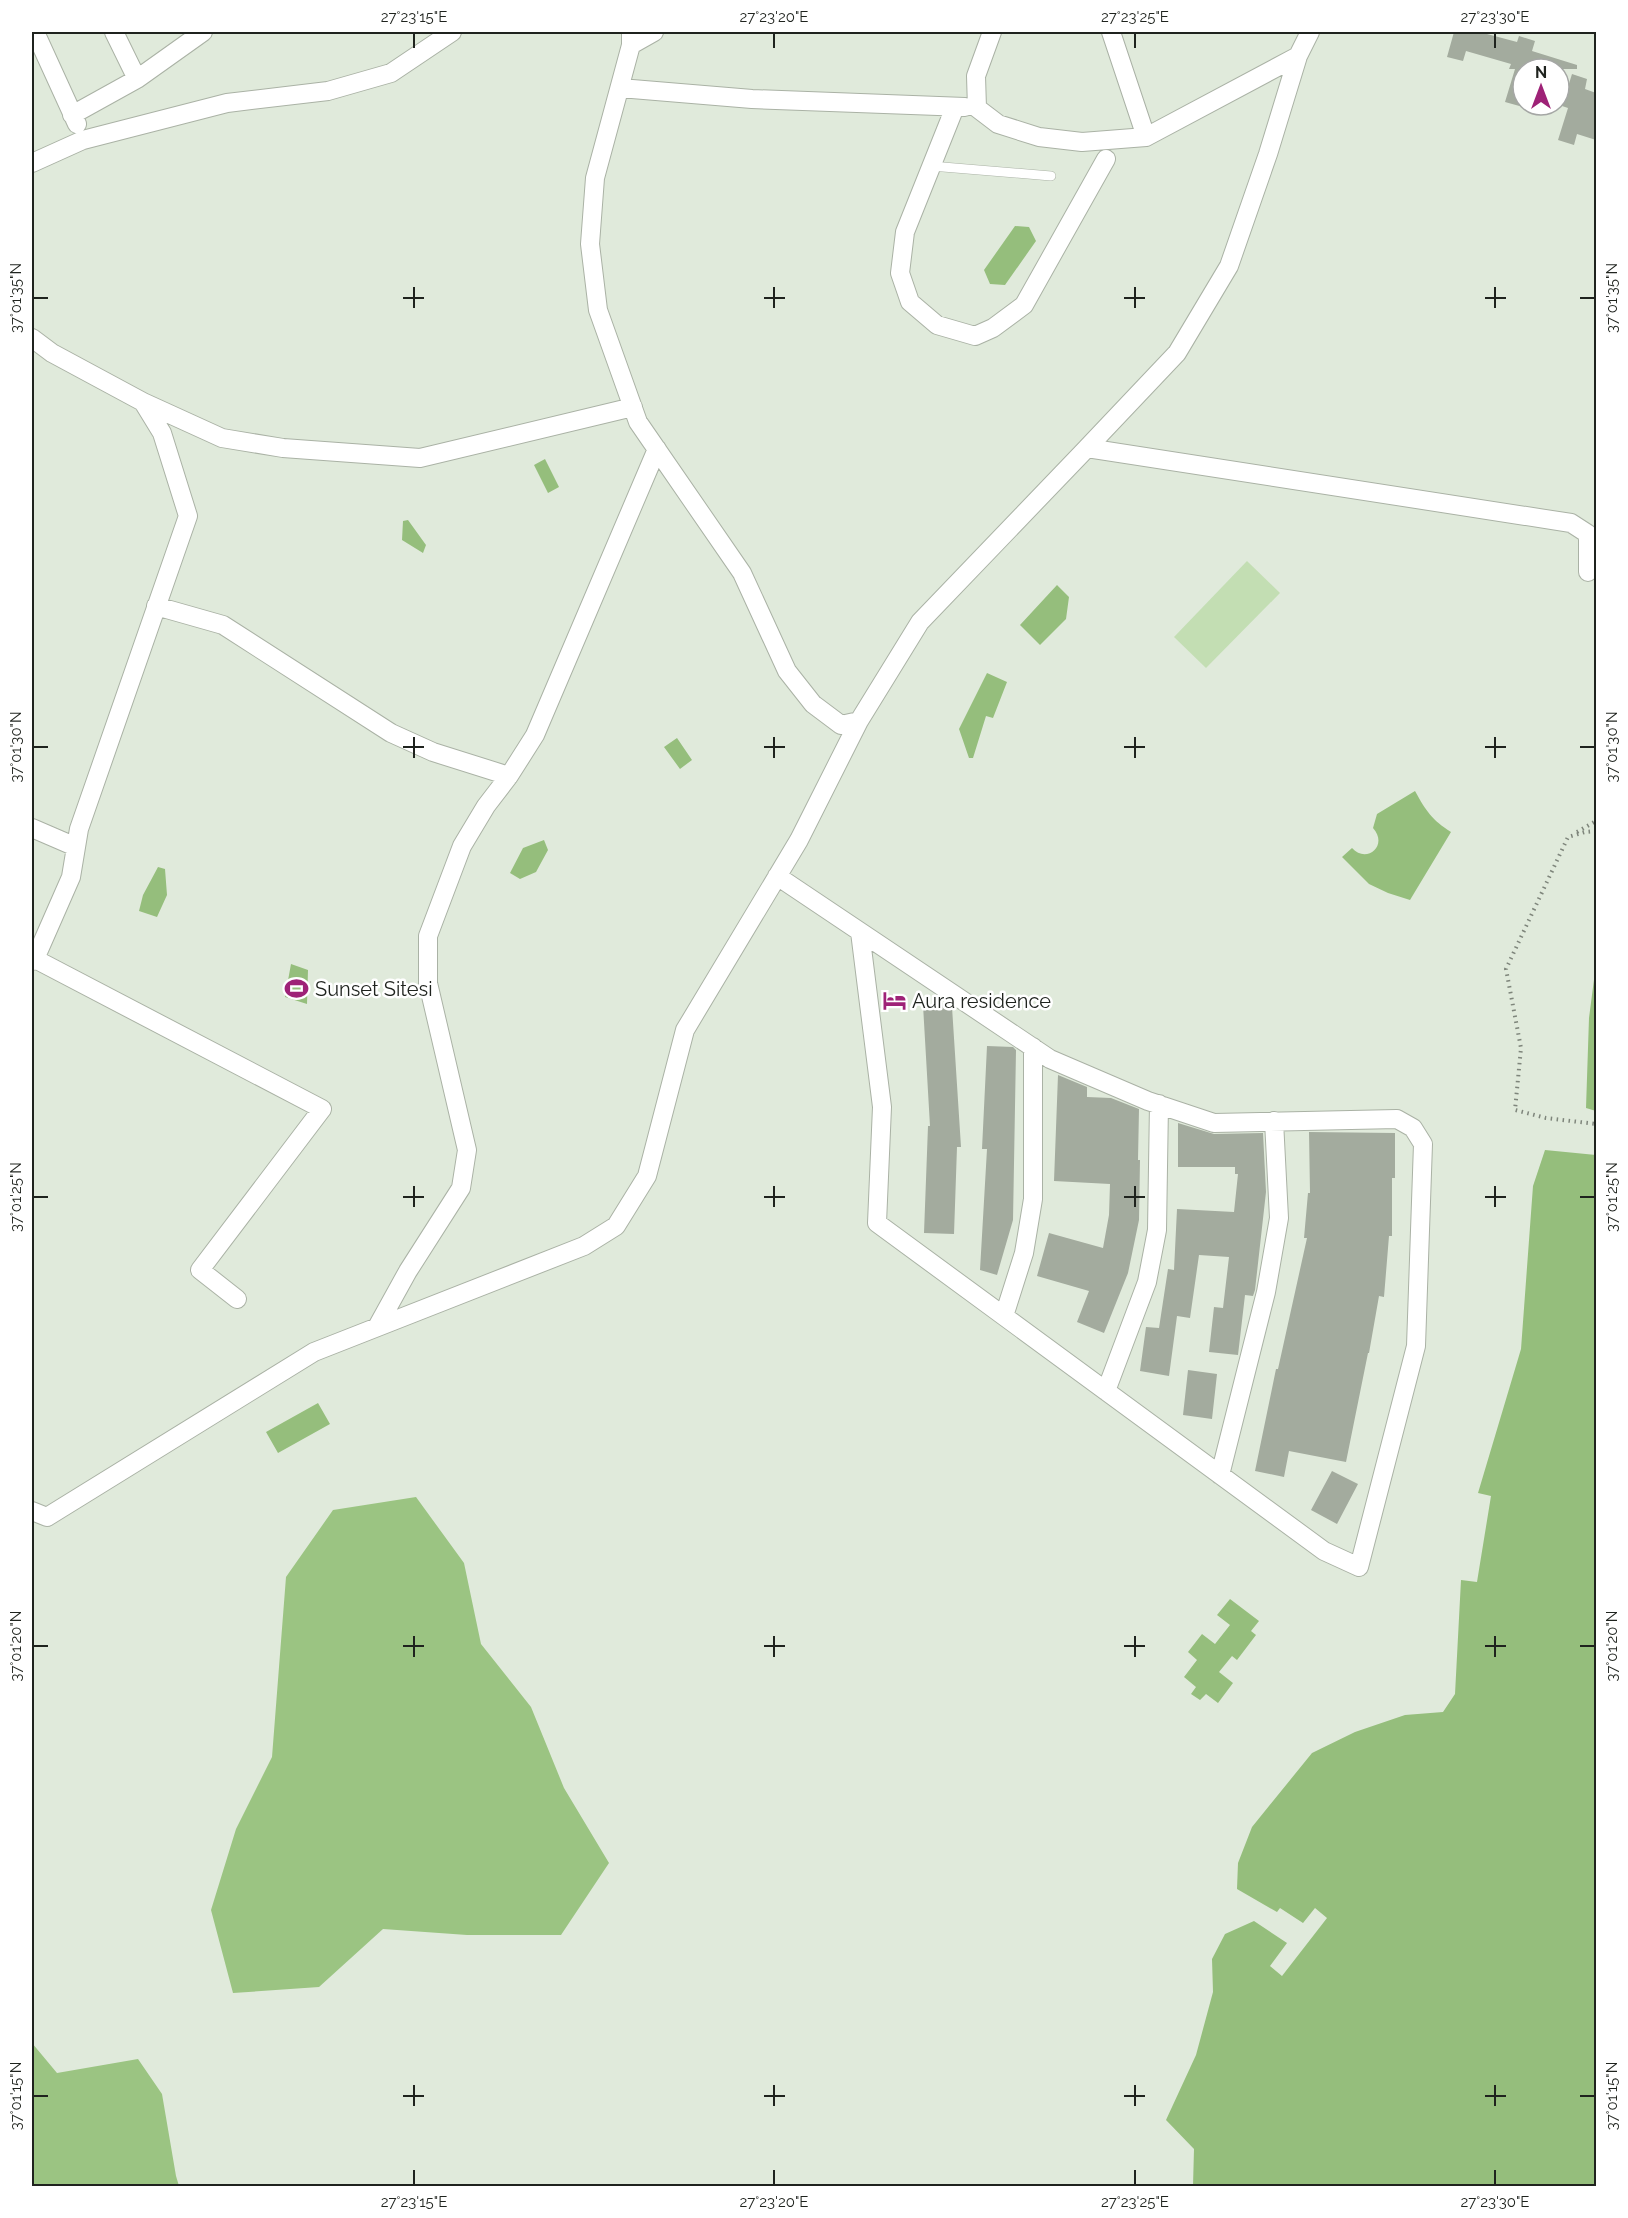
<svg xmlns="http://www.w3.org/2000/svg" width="1628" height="2218" viewBox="0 0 1628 2218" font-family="Raleway,sans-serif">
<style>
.green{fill:#c3deb3}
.forest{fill:#9bc482}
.water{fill:#95be7c}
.building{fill:#a3ab9e}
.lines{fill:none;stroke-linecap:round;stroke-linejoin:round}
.lane-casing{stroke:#aab2a5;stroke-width:10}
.street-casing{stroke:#aab2a5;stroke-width:20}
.path{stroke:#7e857b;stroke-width:4;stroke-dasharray:1.5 4.5;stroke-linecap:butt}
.lane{stroke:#fff;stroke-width:9}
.street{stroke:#fff;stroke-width:18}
.ticks{fill:none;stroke:#1f231e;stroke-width:2}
.labels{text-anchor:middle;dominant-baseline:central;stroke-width:5;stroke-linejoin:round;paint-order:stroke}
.poi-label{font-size:20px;fill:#1f231e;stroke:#fff;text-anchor:start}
.neatline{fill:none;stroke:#1f231e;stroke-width:2}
.ticks-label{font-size:15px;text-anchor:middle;fill:#1f231e}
</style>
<rect width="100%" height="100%" fill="#e0eadb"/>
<path class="green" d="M1247 561 1280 593 1206 668 1174 637Z"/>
<path class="forest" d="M416 1497 464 1563 481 1644 531 1707 564 1788 609 1863 561 1935H467L383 1929 319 1987 233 1993 211 1910 236 1829 272 1757 286 1577 333 1510Z
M32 2043 57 2073 138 2059 162 2094 176 2176 179 2186H32Z"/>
<path class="water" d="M1015 226 1029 227 1036 241 1005 285 990 284 984 270Z
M545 459 559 487 548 493 534 465Z
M408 520 426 545 423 553 402 540 403 521Z
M1057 585 1069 597 1066 619 1040 645 1020 625Z
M987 673 1007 682 993 718 986 716 973 758H969L959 729Z
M677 738 692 760 680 769 664 747Z
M1415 791C1426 811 1432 820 1451 832L1410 900 1388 893 1369 884 1342 857 1352 848C1366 864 1389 846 1373 828L1377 814Z
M544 840 548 850 536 872 520 879 510 873 523 848Z
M158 867 165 869 167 895 157 917 139 911 143 895Z
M291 964 308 970 307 1004 285 997Z
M1596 964V1111L1586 1108 1589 1018Z
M1545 1150 1596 1155V2186H1193L1194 2149 1166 2120 1196 2055 1213 1992 1212 1959 1225 1934 1254 1921 1287 1943 1270 1966 1282 1976 1327 1918 1315 1908 1303 1923 1280 1908 1277 1912 1237 1889 1238 1863 1252 1827 1312 1753 1355 1732 1405 1715 1443 1712 1455 1694 1461 1580 1477 1582 1491 1496 1478 1493 1521 1349 1533 1186Z
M318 1403 330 1424 278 1453 266 1432Z
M1230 1599 1259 1621 1251 1631 1256 1635 1237 1660 1232 1656 1219 1672 1233 1683 1218 1703 1206 1694 1200 1700 1191 1694 1196 1687 1184 1677 1197 1660 1188 1652 1202 1634 1215 1644 1230 1625 1217 1615Z"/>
<path class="building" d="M1454 32H1487V34L1517 42 1519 36 1535 41 1532 51 1577 65V69H1523V107L1505 102 1515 69H1509L1511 64 1466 51 1463 61 1447 57Z
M1572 74 1587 79 1585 89 1596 93V140L1577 134 1574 145 1558 140 1568 108 1562 106Z
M947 1003 952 1007 961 1147H957L954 1234 924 1233 928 1126H930L923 1005Z
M987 1046 1013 1047 1016 1050 1013 1220 997 1275 980 1270 987 1149H982Z
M1058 1075 1087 1087V1097L1111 1098 1139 1109 1138 1160H1140L1139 1220 1128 1273 1104 1333 1077 1322 1089 1291 1037 1276 1049 1233 1103 1248 1109 1215 1110 1184 1054 1181Z
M1178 1123 1214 1134 1263 1133 1266 1192 1255 1290 1253 1296 1245 1295 1238 1355 1209 1352 1214 1307 1223 1308 1229 1257 1199 1255 1190 1318 1177 1316 1169 1376 1140 1371 1146 1327 1159 1328 1168 1269 1174 1270 1177 1209 1234 1212 1238 1174H1235V1167H1178Z
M1309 1132 1395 1133V1178H1392V1236H1389L1384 1297 1379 1296 1369 1353H1368L1346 1462 1289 1451 1284 1477 1255 1471 1276 1369H1278L1307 1238H1304L1308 1193H1310Z
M1188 1370 1217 1374 1212 1419 1183 1415Z
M1332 1471 1358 1484 1337 1524 1311 1510Z"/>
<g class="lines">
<defs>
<path id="lane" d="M931 166 1051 176"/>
<path id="street" d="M35 32 77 124
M114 32 137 79
M631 32V45L595 178 590 244 598 310 638 422 742 573 787 671 813 704 841 725 859 721
M992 32 976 76 977 108 998 124 1039 137 1082 142 1146 137 1298 56
M1111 32 1146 137
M631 45 654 32
M620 88 752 99 965 107
M955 107 905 232 900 273 910 302 937 325 975 336 993 328 1024 305 1106 159
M72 115 137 79 203 32
M32 163 83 140 227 103 328 91 391 73 452 32
M32 338 52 353 143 402 162 433 188 516 79 829 71 877 35 959 32 961
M143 402 222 438 283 448 420 458 633 407
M1087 448 1177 353 1229 266 1268 154 1298 56 1310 32
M156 606 223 625 391 733 433 752 509 776
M32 828 76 847
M777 876 1050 1059 1148 1101 1214 1123 1397 1119 1413 1128 1423 1144 1416 1346 1359 1567 1324 1551 877 1223 882 1107 860 932
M35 959 322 1109 200 1270 237 1299
M1004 1316 1024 1253 1033 1199V1047
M377 1327 408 1271 461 1188 467 1150 428 983V936L462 846 486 806 509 776 535 735 657 449
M1106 1391 1147 1282 1157 1230 1159 1104
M1220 1475 1266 1292 1279 1218 1274 1121
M32 1511 47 1517 314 1352 584 1246 616 1226 647 1176 685 1030 799 840 859 721 920 622 1087 448 1571 523 1588 534V572"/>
</defs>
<use href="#lane" class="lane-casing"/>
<use href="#street" class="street-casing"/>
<path class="path" d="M1596 831 1585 832 1568 837 1506 969 1521 1048 1515 1110 1546 1118 1596 1124
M1577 832 1596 821"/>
<use href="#lane" class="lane"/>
<use href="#street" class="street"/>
</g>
<path class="ticks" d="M414 33V48M774 33V48M1135 33V48M1495 33V48M414 287V308M774 287V308M1135 287V308M1495 287V308M33 298H48M403 298H424M764 298H785M1124 298H1145M1485 298H1506M1580 298H1595M414 737V758M774 737V758M1135 737V758M1495 737V758M33 747H48M403 747H424M764 747H785M1124 747H1145M1485 747H1506M1580 747H1595M414 1186V1207M774 1186V1207M1135 1186V1207M1495 1186V1207M33 1197H48M403 1197H424M764 1197H785M1124 1197H1145M1485 1197H1506M1580 1197H1595M414 1636V1657M774 1636V1657M1135 1636V1657M1495 1636V1657M33 1646H48M403 1646H424M764 1646H785M1124 1646H1145M1485 1646H1506M1580 1646H1595M414 2085V2106M774 2085V2106M1135 2085V2106M1495 2085V2106M33 2096H48M403 2096H424M764 2096H785M1124 2096H1145M1485 2096H1506M1580 2096H1595M414 2170V2185M774 2170V2185M1135 2170V2185M1495 2170V2185"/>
<defs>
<symbol id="stadium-bare" viewBox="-9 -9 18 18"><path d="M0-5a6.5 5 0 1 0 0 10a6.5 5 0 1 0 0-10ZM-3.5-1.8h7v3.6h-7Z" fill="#9e2277" stroke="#fff" stroke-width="2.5" paint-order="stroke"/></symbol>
<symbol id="hotel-bare" viewBox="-9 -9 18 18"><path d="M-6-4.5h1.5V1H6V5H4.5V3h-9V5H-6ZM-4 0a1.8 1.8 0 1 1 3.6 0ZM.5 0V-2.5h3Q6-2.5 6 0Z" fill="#9e2277" stroke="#fff" stroke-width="2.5" paint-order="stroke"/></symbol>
</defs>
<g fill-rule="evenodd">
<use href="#stadium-bare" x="280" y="972" width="33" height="33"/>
<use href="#hotel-bare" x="878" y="984" width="33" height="33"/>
</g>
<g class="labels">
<g class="poi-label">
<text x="315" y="989">Sunset Sitesi</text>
<text x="912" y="1001">Aura residence</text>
</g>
</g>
<rect width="1628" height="2218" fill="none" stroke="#ffffff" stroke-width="66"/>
<g transform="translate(1541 87)"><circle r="28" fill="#ffffff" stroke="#a5a7a5" stroke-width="1.5"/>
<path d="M0-4.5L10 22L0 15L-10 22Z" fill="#9e2277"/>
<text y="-9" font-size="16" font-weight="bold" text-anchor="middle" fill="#1f231e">N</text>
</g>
<rect x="33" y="33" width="1562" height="2152" class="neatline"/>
<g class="ticks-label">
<text x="414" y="22">27°23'15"E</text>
<text x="774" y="22">27°23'20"E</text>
<text x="1135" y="22">27°23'25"E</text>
<text x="1495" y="22">27°23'30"E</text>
<text transform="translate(16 298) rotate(-90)" y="5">37°01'35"N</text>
<text transform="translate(1612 298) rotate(-90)" y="5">37°01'35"N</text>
<text transform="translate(16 747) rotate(-90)" y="5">37°01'30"N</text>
<text transform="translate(1612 747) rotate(-90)" y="5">37°01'30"N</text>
<text transform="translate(16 1197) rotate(-90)" y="5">37°01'25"N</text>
<text transform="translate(1612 1197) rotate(-90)" y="5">37°01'25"N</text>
<text transform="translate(16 1646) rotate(-90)" y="5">37°01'20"N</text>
<text transform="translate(1612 1646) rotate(-90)" y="5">37°01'20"N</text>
<text transform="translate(16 2096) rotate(-90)" y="5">37°01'15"N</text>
<text transform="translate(1612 2096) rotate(-90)" y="5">37°01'15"N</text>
<text x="414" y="2207">27°23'15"E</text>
<text x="774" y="2207">27°23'20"E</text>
<text x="1135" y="2207">27°23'25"E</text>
<text x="1495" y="2207">27°23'30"E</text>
</g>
</svg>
